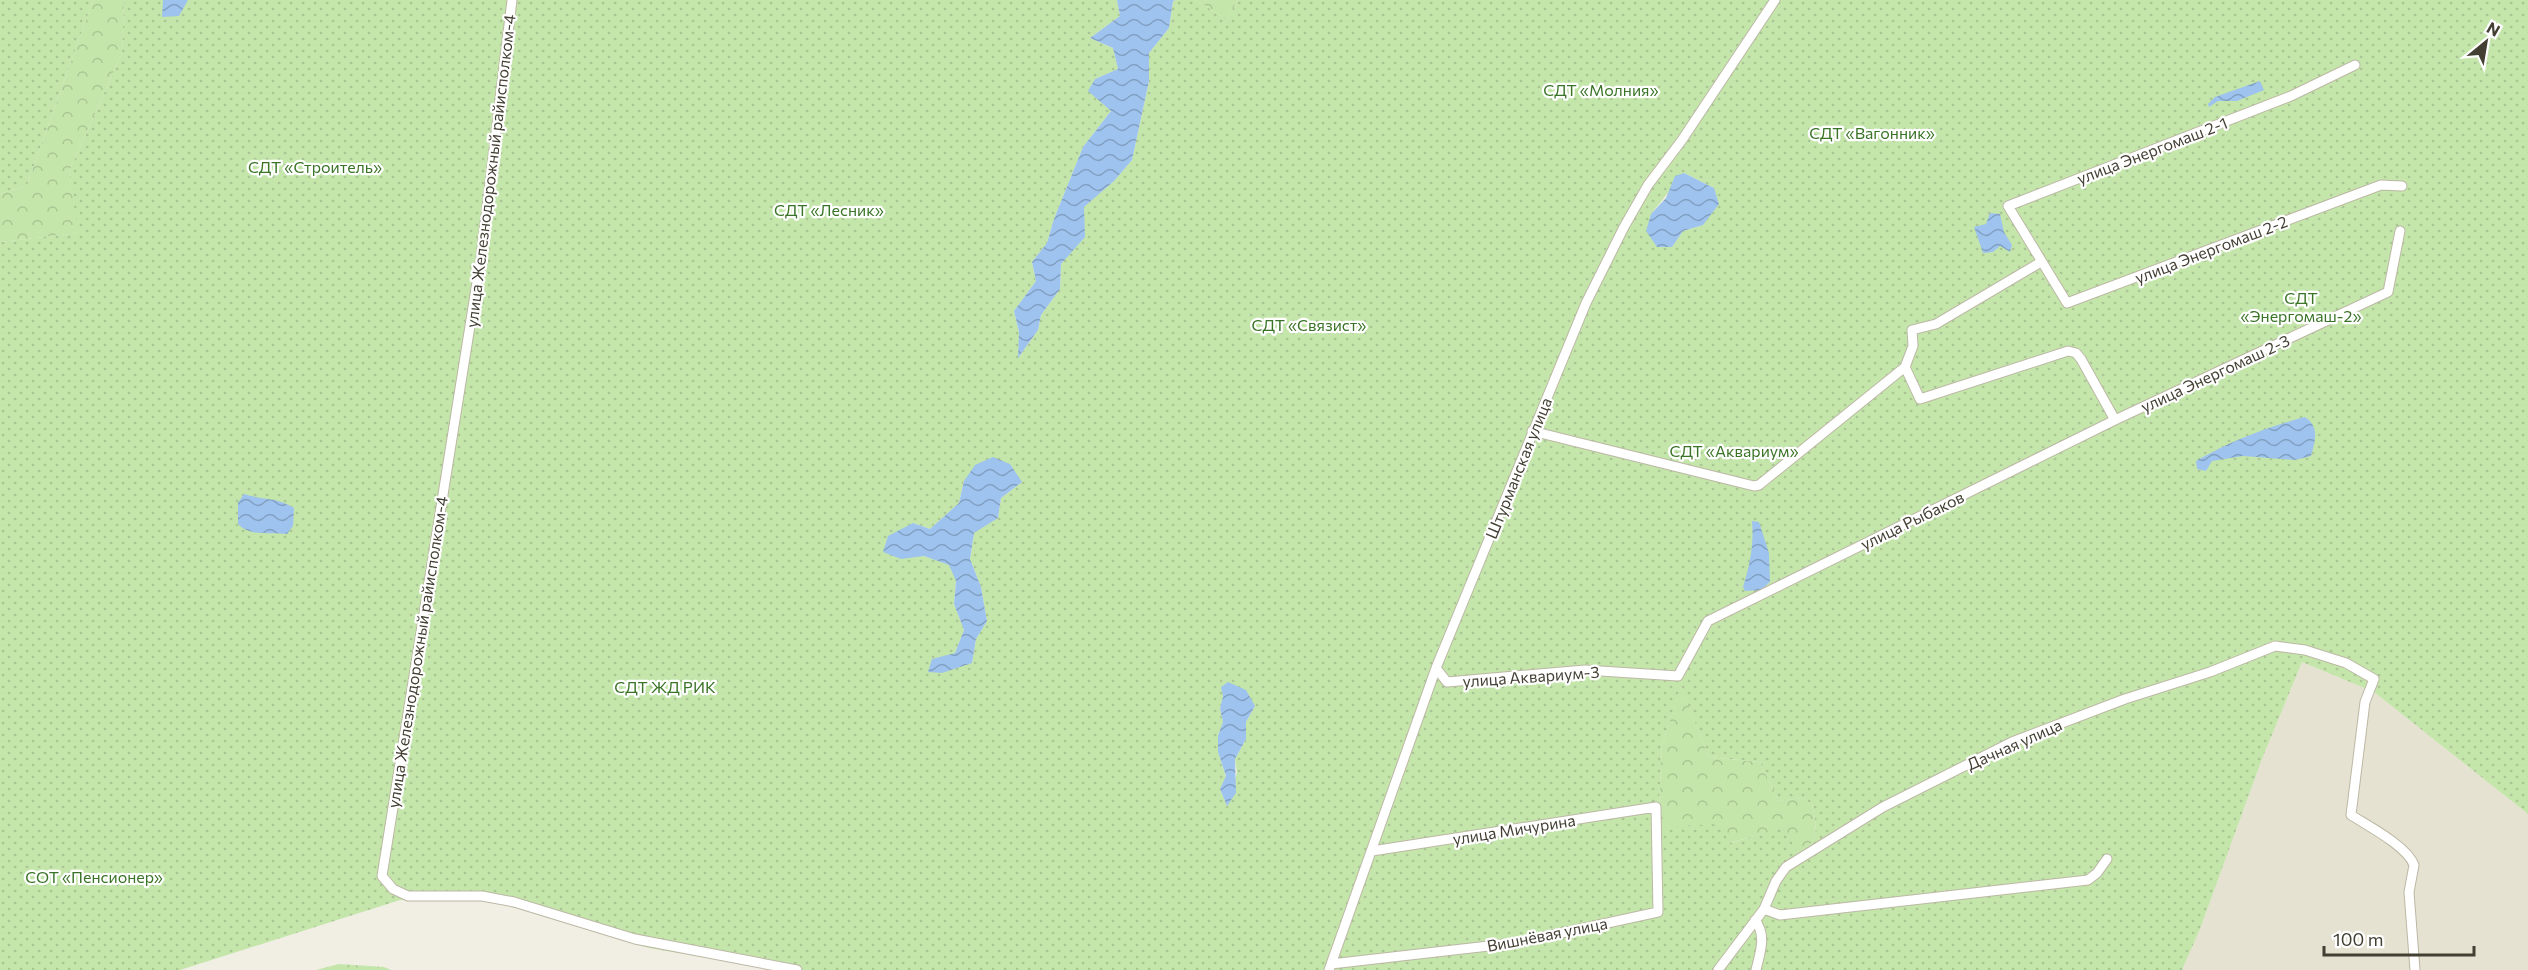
<svg xmlns="http://www.w3.org/2000/svg" width="2528" height="970" viewBox="0 0 2528 970" font-family="Commissioner,sans-serif">
<style>
.residential{fill:#e5e2d1}
.forest{fill:url(#forest-crowns)}
.garden{fill:url(#garden-dots);fill-rule:evenodd}
.water{fill:url(#water-waves)}
.lines{fill:none;stroke-linecap:round;stroke-linejoin:round}
.minor-casing{stroke:#bdb8a5;stroke-width:11}
.minor{stroke:#fff;stroke-width:9}
.labels{text-anchor:middle;dominant-baseline:central;stroke-width:4.5;stroke-linejoin:round;paint-order:stroke}
.park-label{font-size:16px;fill:#3a7427;stroke:#fff}
.street-label{font-size:16px;fill:#433f33;stroke:#fff}
</style>
<defs>
<pattern id="forest-crowns" width="20" height="18" patternUnits="userSpaceOnUse" patternTransform="scale(1.5)"><rect width="20" height="18" fill="#c4e6ab"/><path d="M2 6a3 3 0 1 1 6 0M12 15a3 3 0 1 1 6 0" fill="none" stroke="#aac694"/></pattern>
<pattern id="garden-dots" width="8" height="8" patternUnits="userSpaceOnUse" patternTransform="scale(1.5)"><rect width="8" height="8" fill="#c4e6ab"/><path d="M2 2h.1M6 6h.1" fill="none" stroke="#aac694" stroke-width="1.8" stroke-linecap="round"/></pattern>
<pattern id="water-waves" width="16" height="10" patternUnits="userSpaceOnUse" patternTransform="scale(1.5)"><rect width="16" height="10" fill="#9ec3ef"/><path d="M0 5q4-4 8 0t8 0" fill="none" stroke="#82a0c2"/></pattern>
</defs>
<rect width="100%" height="100%" fill="#f1efe3"/>
<path class="residential" d="M2302 662 2374 692 2528 814V970H2182L2200 929 2262 759Z"/>
<path class="forest" d="M93 0H124L122 53 69 172 79 233 0 242V194L27 185Z
M1196 0H1238L1227 20Z
M1681 686 1709 757 1760 762 1779 801 1802 798 1812 805C1817 826 1820 843 1799 854L1782 828 1730 843 1658 827 1662 745Z
M339 964 384 967 391 970H316Z"/>
<path class="garden" d="M0 0H93L27 185 0 194Z
M124 0H1117L1120 16 1090 38 1113 48 1118 69 1095 79 1111 111 1083 147 1054 219 1047 243 1032 262 1036 281 1014 311 1019 332V357L1038 330 1041 315 1060 289 1061 264 1084 237 1083 207 1114 181 1132 160 1149 81V53L1169 28 1173 1 1176 0H1196L1227 20 1238 0H2528V814L2374 692 2302 662 2262 759 2200 929 2182 970H778L649 948 479 897 400 900 180 970H0V242L78 233 69 172 122 53ZM1684 173 1714 188 1703 225 1683 231 1672 247 1651 214ZM964 481 1022 482 1001 498 998 518 974 532 970 559 981 587 987 621 976 639 972 663 955 653 964 630 954 604 956 580 950 565 924 556 913 523 930 529 959 503ZM1681 687 1709 757 1760 762 1779 801 1802 798 1812 805C1817 826 1820 843 1799 854L1783 827 1731 843 1717 824 1658 827 1662 745ZM1223 696 1255 706 1246 722V739L1235 759 1237 773 1227 806 1220 789 1226 777 1218 752V736L1223 722 1220 709Z"/>
<path class="water" d="M163 0H188L179 16 162 17Z
M1117 0H1176L1173 1 1169 28 1149 53V81L1132 160 1114 181 1084 207 1085 237 1061 264 1060 289 1041 315 1038 330 1018 358 1019 332 1014 311 1036 281 1032 262 1047 243 1054 219 1083 147 1111 111 1088 91 1095 79 1118 69 1113 48 1090 38 1120 16Z
M2260 81 2264 90 2237 101H2218L2209 107 2208 104 2215 97Z
M1684 173 1714 188 1719 204 1703 225 1683 231 1672 247H1657L1646 231 1651 214 1666 198 1675 176Z
M1990 213 2000 214 2004 232 2012 245 2010 252 2000 246 1993 252 1983 253 1974 227 1986 224Z
M2305 417C2320 427 2315 441 2311 456L2295 460 2243 456 2212 461 2206 471 2197 469 2196 461C2231 441 2267 427 2305 417Z
M993 457 1010 464 1022 482 1001 498 998 518 974 533 970 559 981 587 987 621 976 639 972 663 942 673 928 672 932 659 955 653 964 630 954 604 956 581 949 565 924 556 901 559 883 552 888 536 913 523 930 529 959 503 964 481 975 465Z
M244 494C261 500 278 497 294 508L293 526 287 534C271 532 250 537 238 524V503Z
M1752 521 1759 522 1769 553 1770 582 1761 590 1745 591 1743 587C1750 564 1754 545 1752 521Z
M1228 682 1246 690 1255 706 1246 722V739L1235 759 1236 793 1227 806 1220 789 1226 776 1218 752V736L1223 722 1220 709 1223 696 1221 687Z"/>
<g class="lines">
<defs>
<path id="minor" d="M512 0 481 257 382 876 393 889 408 896H482L514 902 635 939 797 970
M2355 65 2291 96 2008 206 2067 303 2381 185 2402 186
M1905 367 1920 399 2068 351 2076 353 2081 359 2115 420
M1532 431 1754 486 1759 485 1905 367 1913 346 1912 330 1936 324 2041 262
M1436 668 1447 682 1585 670 1678 676 1708 621 2115 420 2388 292 2400 231
M1764 909 1780 915 2088 880 2097 873 2107 859
M1755 920C1767 936 1760 952 1756 970
M1331 964 1515 943 1658 912 1656 807 1372 851
M1329 970 1436 668 1586 303 1624 227 1648 185 1682 140 1775 0
M1718 970 1764 909 1776 881 1786 867 1883 807 2012 742 2125 699 2210 672 2275 646 2305 650 2346 663 2374 679 2365 702 2351 815C2368 826 2407 846 2414 865L2409 892 2415 970"/>
</defs>
<use href="#minor" class="minor-casing"/>
<use href="#minor" class="minor"/>
</g>
<g class="labels">
<g class="park-label">
<text x="1601" y="89">СДТ «Молния»</text>
<text x="1872" y="132">СДТ «Вагонник»</text>
<text x="315" y="166">СДТ «Строитель»</text>
<text x="829" y="209">СДТ «Лесник»</text>
<text x="2301" y="297">СДТ<tspan x="2301" dy="18">«Энергомаш-2»</tspan></text>
<text x="1309" y="324">СДТ «Связист»</text>
<text x="1734" y="450">СДТ «Аквариум»</text>
<text x="665" y="686">СДТ ЖД РИК</text>
<text x="94" y="876">СОТ «Пенсионер»</text>
</g>
<g class="street-label">
<text transform="translate(2152 150) rotate(-21)">улица Энергомаш 2-1</text>
<text transform="translate(490 171) rotate(-83)">улица Железнодорожный райисполком-4</text>
<text transform="translate(2211 249) rotate(-21)">улица Энергомаш 2-2</text>
<text transform="translate(2215 373) rotate(-25)">улица Энергомаш 2-3</text>
<text transform="translate(1518 468) rotate(-68)">Штурманская улица</text>
<text transform="translate(1912 520) rotate(-26)">улица Рыбаков</text>
<text transform="translate(417 652) rotate(-81)">улица Железнодорожный райисполком-4</text>
<text transform="translate(1531 676) rotate(-4)">улица Аквариум-3</text>
<text transform="translate(2014 744) rotate(-24)">Дачная улица</text>
<text transform="translate(1514 829) rotate(-9)">улица Мичурина</text>
<text transform="translate(1547 934) rotate(-11)">Вишнёвая улица</text>
</g>
</g>
<g transform="translate(2486 42) rotate(30)" stroke="#ffffff" stroke-width="4.5" paint-order="stroke">
<path d="M0-4.5L10 22L0 15L-10 22Z" fill="#433f33"/>
<text y="-9" font-size="16" font-weight="bold" text-anchor="middle" fill="#433f33">N</text>
</g>
<path d="M2324 946v9h150v-9" fill="none" stroke="#433f33" stroke-width="3"/>
<text x="2333" y="946" font-size="18" fill="#433f33" stroke="#ffffff" stroke-width="4.5" paint-order="stroke">100 m</text>
</svg>
